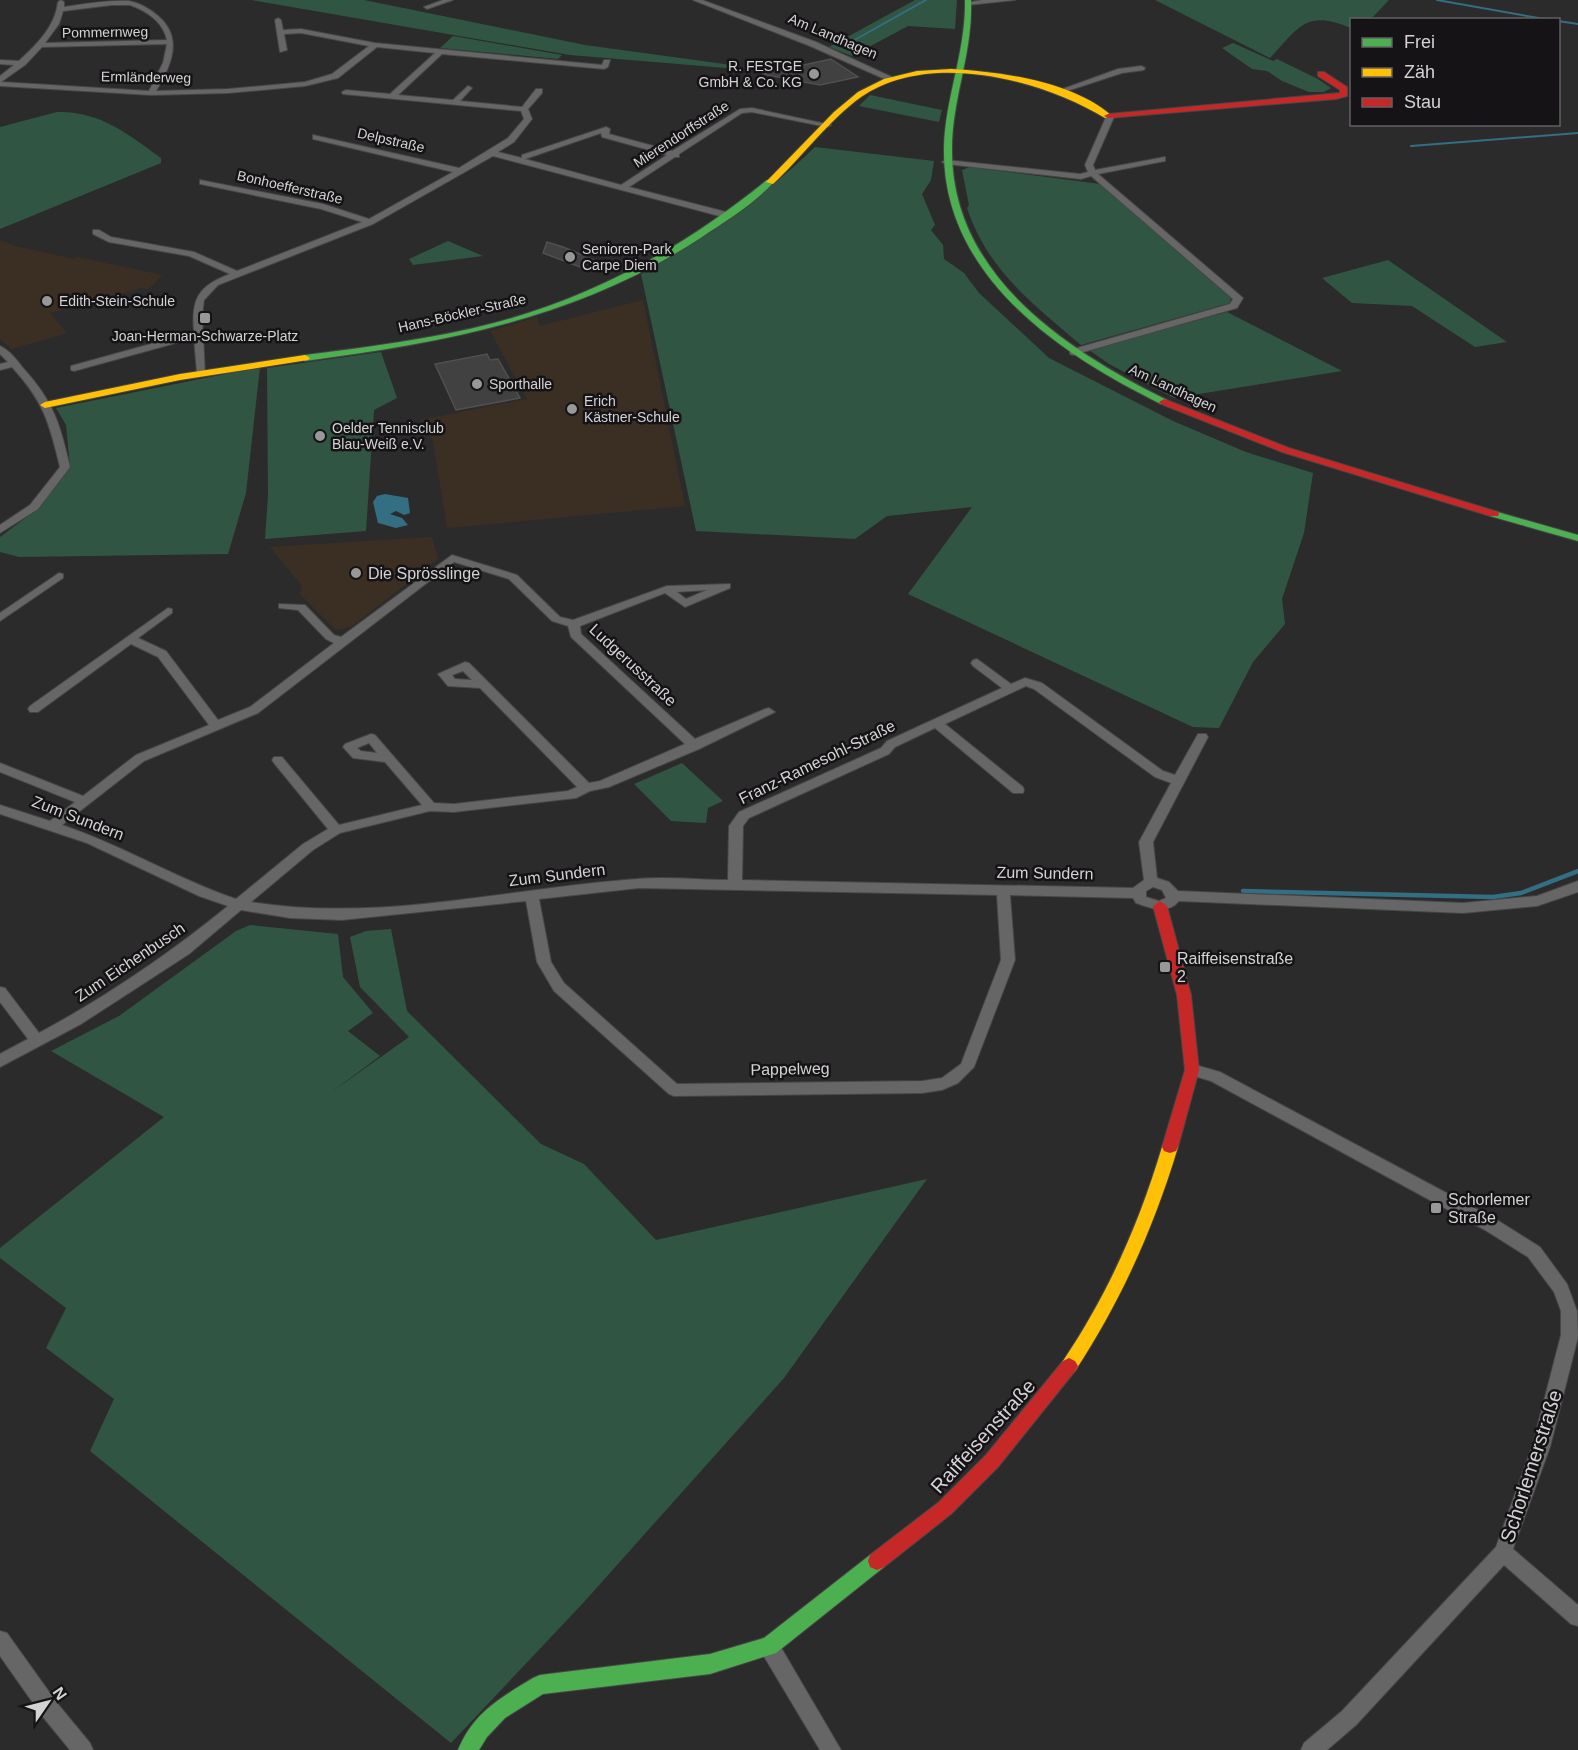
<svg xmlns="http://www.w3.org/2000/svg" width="1578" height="1750" viewBox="0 0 1578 1750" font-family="Helvetica,sans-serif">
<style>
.education{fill:#3b2f23}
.green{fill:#315543}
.water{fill:#336e82}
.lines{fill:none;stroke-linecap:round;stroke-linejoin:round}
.stream-far1{stroke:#336e82;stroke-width:2}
.stream{stroke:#336e82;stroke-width:4.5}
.building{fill:#414141;stroke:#515051;stroke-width:1.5}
.street-casing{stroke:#474647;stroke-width:2}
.fast-casing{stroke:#474647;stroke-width:2}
.slow-casing{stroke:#474647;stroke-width:2}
.jam-casing{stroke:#474647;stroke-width:2}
.street{fill:#676667;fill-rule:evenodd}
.fast{fill:#4caf50;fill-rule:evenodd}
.slow{fill:#ffc107;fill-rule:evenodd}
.jam{fill:#c62828;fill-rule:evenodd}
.poi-dot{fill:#999899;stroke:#151315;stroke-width:2}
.labels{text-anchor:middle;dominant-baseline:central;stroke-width:5;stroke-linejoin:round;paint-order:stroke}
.far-street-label{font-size:14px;fill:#d4d3d4;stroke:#151315}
.far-poi-label{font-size:14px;fill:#d4d3d4;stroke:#151315;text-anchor:start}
.poi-label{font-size:16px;fill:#d4d3d4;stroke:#151315;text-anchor:start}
.street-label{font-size:16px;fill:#d4d3d4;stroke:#151315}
.near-street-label{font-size:20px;fill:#d4d3d4;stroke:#151315}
</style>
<rect width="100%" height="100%" fill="#2c2b2c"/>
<path class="education" d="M0 240 15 246 74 259 77 257 162 275 149 289 141 288 50 313 67 333 12 349 0 339Z
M643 300 685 506 447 528 433 441 420 420 527 399 490 331 537 317 540 326Z
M432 537 438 559 351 627 336 630 300 594 302 586 270 547Z"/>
<path class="green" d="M251 0H364L585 45 739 66 738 69 570 55Z
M915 0H957L955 29 908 26 852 56 829 47Z
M1155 0H1389L1371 19 1352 20 1351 28C1306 9 1299 27 1270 58Z
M453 36 562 55 558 59 440 48Z
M1233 43 1273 61 1277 59 1318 79 1331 88 1324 92H1309L1282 81 1267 71 1252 69 1222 48Z
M870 95 942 110 939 122 859 106Z
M57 112C100 111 128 134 161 158V163L0 229V127Z
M815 147 934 161 931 180 922 194 935 225 931 230 943 245 944 259 964 273 979 293 1049 358 1173 421 1246 452 1313 473 1304 533 1282 599 1285 624 1253 662 1219 728 1193 727 908 594 972 507 887 516 855 539 696 531 641 274C706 238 762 198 815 147Z
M970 167 1100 184 1231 298 1230 303 1081 345C1033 304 988 271 967 208L969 205 962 170Z
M448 241 483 256 413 265 409 259Z
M1388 260 1507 342 1475 347 1412 306 1352 303 1322 278Z
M1227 312 1342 371 1174 398 1109 364 1089 350Z
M381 352 397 398 374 410 366 531 265 539 268 496 267 368Z
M260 367 246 493 228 554 19 557 0 552V537L40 507 70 467 66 425 56 408Z
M682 763 723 801 708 808 706 823 671 821 634 784Z
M250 925 338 934 343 977 373 1013 348 1031 380 1056 330 1093 409 1037 360 987 350 937 366 931 391 929 407 1011 541 1144 584 1164 656 1240 927 1179 784 1378 584 1602 451 1743 90 1451 114 1399 46 1348 66 1308 0 1258V1248L164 1117 51 1051 119 1016 236 931Z"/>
<path class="water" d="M385 494 408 498 410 513 404 515 396 511 390 514 402 518 408 525 396 528 378 523 373 502 377 496Z"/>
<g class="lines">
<path class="stream-far1" d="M1437 0 1550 20
M1558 21 1578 24
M842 47 926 0
M1411 146 1578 133"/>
<path class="stream" d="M1243 891 1493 897 1521 893 1578 871"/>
</g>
<path class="building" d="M831 59 858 77 820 85 762 74Z
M547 242 563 247 594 260 580 267 543 253Z
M487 354 490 360 498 359 520 398 456 410 435 364Z"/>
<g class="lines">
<defs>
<path id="street" d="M61 0 64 2V7C85 4 108 0 129 1 140 3 150 9 158 16 184 38 171 66 156 91L228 89 305 82 332 74 369 46 301 33 284 34 287 50 280 52 275 20 278 18 281 20 283 30 301 29 375 43 602 65 604 60H610L608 67 604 69 442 54 398 95 453 100 468 86 472 88 460 101 522 107 536 89H542V93L528 109 532 119 514 142 498 152 522 158V155L606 127 610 129 609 134 672 151 740 109 752 108 831 125 827 127 752 112 742 113 679 154V157H675L629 187 730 213 731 215 727 218 493 156 373 224 218 285 204 300 202 315 205 375 197 373 194 338 74 371 71 370V366L194 332C191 299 198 286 230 274L189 256 109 242 93 234V230H99L111 237 194 252 237 271 362 222 321 209 200 184V180L323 204 369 219 453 172 313 139V135L459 168 508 138 524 119 521 111 343 94 342 92 346 90 390 94 435 53 377 47 338 78 305 86 228 93 151 95 0 86V76L14 65 0 64V60L19 61C37 44 55 27 58 2ZM130 5C147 11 163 22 167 40L45 43 59 24 63 11 112 5ZM167 44 163 63 149 91 1 82 25 65 42 47ZM601 133 602 137 667 155 621 185 525 159Z
M443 0H453L427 9 424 7Z
M693 0H702L816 42 894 78 887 80 810 46Z
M982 0H1015L968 5 965 3Z
M1141 66 1145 68 1144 70 1122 73 1064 92 1060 90 1118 69Z
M1110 115 1114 117 1093 165 1095 170 1165 157V161L1098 174 1243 298 1237 308 1073 355 1070 354V350L1230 304 1233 299 1091 176 1081 179 946 164 942 162 946 160 1080 174 1088 172 1085 165 1106 117Z
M0 346C9 350 17 360 23 368 54 402 60 424 70 467L38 509 0 533V525L30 505 60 467C49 422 44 402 12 367L0 370V364L8 362 0 354Z
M452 555 517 575 560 617 573 620 667 586 730 584V588L685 607 665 593 580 626 581 634 695 739 765 709 769 708 775 712 699 749 609 787 590 791 576 798 454 812 430 811 340 833 313 850 251 902C379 923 509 888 637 879 667 876 698 880 728 880L729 826 739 812 881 748 887 741 1002 688 973 666 971 663 973 660 977 659 1011 684 1025 678 1042 683 1163 771 1175 775 1198 734H1206L1208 737 1153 842 1157 878 1169 882 1178 891 1463 903 1537 896 1578 881V892L1537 906 1463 913 1179 901C1167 915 1151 908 1136 903L1133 898 1010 895 1015 960 974 1067 958 1083 942 1090 922 1093 674 1096 669 1094 554 991 537 962 526 901 342 920 290 918 241 910 189 954 81 1024 0 1067V1054L28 1039 0 1002V987L5 988 39 1033C106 997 169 954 228 906L199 896 87 843 0 814V805L50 821 75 802 0 772V763L83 796 136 755 209 725 158 657 131 644 38 712H30L28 709 30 706 168 608 172 609V613L138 638 166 651 218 720 250 707 334 643 326 639 298 610 279 608V604L305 605 334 635 341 637ZM454 562 509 579 552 621 568 626 571 637 685 744 600 781 589 783 469 663 465 662 438 674 448 686 480 688 577 787 568 791 454 804 434 803 375 735 371 734 345 744 343 747 353 758 385 762 422 805 339 825 282 757H274L272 760 274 763 328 829 303 844 236 899C177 879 122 845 62 825L144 761 258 713ZM707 590 686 599 677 592ZM463 671 472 680 455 679 452 675ZM1026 686 1034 689 1155 777 1171 783 1139 842 1144 880 1133 888 742 880 743 826 749 818 889 754 895 747 935 728 1013 793H1023L1024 790 1023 787 945 724ZM369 743 377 753 361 751 357 748ZM1153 887 1162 890 1166 898 1159 901 1146 897V891ZM639 888 997 895 1001 960 961 1064 942 1078 922 1081 677 1084 564 983 551 962 539 899Z
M59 573 63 574V578L0 621V613Z
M1192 1064 1220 1072 1497 1220 1540 1247 1567 1284 1577 1311 1578 1337 1550 1447 1513 1549 1578 1605V1626L1571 1624 1504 1565 1356 1725 1327 1750H1301L1304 1743 1342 1711 1496 1547 1532 1447 1561 1335V1311L1554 1292 1528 1257 1485 1230 1211 1081 1187 1074 1185 1070 1187 1066Z
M0 1631 7 1633 57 1703 90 1743 93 1750H70L43 1717 0 1656Z
M769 1636 776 1639 841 1750H820L762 1653 759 1646 762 1639Z"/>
<path id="fast" d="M965 0H971C973 53 952 98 952 149 951 275 1066 350 1167 400V404H1161C1059 354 942 275 944 148 945 98 966 52 965 0Z
M767 180 774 182C754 204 726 221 702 237 579 318 448 342 305 361L300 358 305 355C368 347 432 339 494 323 596 296 686 246 767 180Z
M1494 511 1578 535V541L1490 516 1489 514Z
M877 1552 884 1555 886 1561 884 1567 776 1653 710 1674 543 1694 505 1718 487 1737 479 1750H458C473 1713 500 1698 533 1678L540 1675 710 1654 764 1638 870 1555Z"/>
<path id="slow" d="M951 69C1002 72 1072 81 1112 116L1105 118C1040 79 929 50 861 97 828 121 803 156 773 184L766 182 834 112 858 92 884 79 917 71Z
M305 355 310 358 308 360 180 380 45 408 40 405 45 402 180 374Z
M1170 1141 1176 1143 1178 1147C1154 1227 1121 1301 1075 1371L1069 1374 1063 1371 1060 1366 1063 1361C1108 1294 1139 1224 1162 1147L1164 1143Z"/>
<path id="jam" d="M1318 72H1324L1347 87V96L1336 99 1108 118 1104 116 1108 114 1340 93V90L1318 76Z
M1164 399 1289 448 1498 512 1499 514 1498 516H1490L1282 452 1161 404 1159 402Z
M1160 901 1167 906 1191 995 1199 1070 1178 1147 1176 1151 1170 1153 1164 1151 1162 1147 1185 1070 1177 995 1153 906Z
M1069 1358 1075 1361 1078 1366 1075 1371 998 1467 951 1514 884 1567 877 1570 870 1567 868 1561 870 1555 939 1502 986 1455 1063 1361Z"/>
</defs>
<use href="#street" class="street-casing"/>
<use href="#fast" class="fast-casing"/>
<use href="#slow" class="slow-casing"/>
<use href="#jam" class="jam-casing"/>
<use href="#street" class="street"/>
<use href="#fast" class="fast"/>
<use href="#slow" class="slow"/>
<use href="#jam" class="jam"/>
</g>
<g class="poi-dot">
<circle cx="814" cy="74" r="6"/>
<circle cx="570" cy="257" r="6"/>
<circle cx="47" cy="301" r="6"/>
<rect x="199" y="312" width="12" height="12" rx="3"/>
<circle cx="477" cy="384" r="6"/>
<circle cx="572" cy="409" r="6"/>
<circle cx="320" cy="436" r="6"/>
<circle cx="356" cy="573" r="6"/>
<rect x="1159" y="961" width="12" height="12" rx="3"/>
<rect x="1430" y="1202" width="12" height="12" rx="3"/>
</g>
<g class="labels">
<g class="far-street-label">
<text transform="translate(105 32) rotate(-1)">Pommernweg</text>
<text transform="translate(833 36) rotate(23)">Am Landhagen</text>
<text transform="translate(146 77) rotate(1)">Ermländerweg</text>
<text transform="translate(681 134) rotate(-33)">Mierendorffstraße</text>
<text transform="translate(391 140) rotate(13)">Delpstraße</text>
<text transform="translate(290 187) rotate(13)">Bonhoefferstraße</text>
<text transform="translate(462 313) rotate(-13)">Hans-Böckler-Straße</text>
<text transform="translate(1173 388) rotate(25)">Am Landhagen</text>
</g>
<g class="far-poi-label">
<text x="802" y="66" text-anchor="end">R. FESTGE<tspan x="802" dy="16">GmbH &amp; Co. KG</tspan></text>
<text x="582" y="249">Senioren-Park<tspan x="582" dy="16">Carpe Diem</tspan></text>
<text x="59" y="301">Edith-Stein-Schule</text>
<text x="205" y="336" text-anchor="middle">Joan-Herman-Schwarze-Platz</text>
<text x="489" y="384">Sporthalle</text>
<text x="584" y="401">Erich<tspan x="584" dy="16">Kästner-Schule</tspan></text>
<text x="332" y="428">Oelder Tennisclub<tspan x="332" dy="16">Blau-Weiß e.V.</tspan></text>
</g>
<g class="poi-label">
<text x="368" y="573">Die Sprösslinge</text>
<text x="1177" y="958">Raiffeisenstraße<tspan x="1177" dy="18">2</tspan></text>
<text x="1448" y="1199">Schorlemer<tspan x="1448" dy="18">Straße</tspan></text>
</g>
<g class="street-label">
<text transform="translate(633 665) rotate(43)">Ludgerusstraße</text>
<text transform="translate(817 762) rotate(-26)">Franz-Ramesohl-Straße</text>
<text transform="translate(78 818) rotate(21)">Zum Sundern</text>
<text transform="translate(1045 873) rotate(1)">Zum Sundern</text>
<text transform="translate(557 875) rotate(-7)">Zum Sundern</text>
<text transform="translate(130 962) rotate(-34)">Zum Eichenbusch</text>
<text transform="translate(790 1069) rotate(-1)">Pappelweg</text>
</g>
<g class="near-street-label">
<text transform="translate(983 1436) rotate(-48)">Raiffeisenstraße</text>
<text transform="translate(1531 1466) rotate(-72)">Schorlemerstraße</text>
</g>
</g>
<rect x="1350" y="18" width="210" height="108" fill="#151315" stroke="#616061" stroke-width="1.5"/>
<rect x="1362" y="38" width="30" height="9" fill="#4caf50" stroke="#616061" stroke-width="1.5"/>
<text x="1404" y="48" font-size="18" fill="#d4d3d4">Frei</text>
<rect x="1362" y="68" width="30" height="9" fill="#ffc107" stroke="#616061" stroke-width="1.5"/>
<text x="1404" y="78" font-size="18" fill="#d4d3d4">Zäh</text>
<rect x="1362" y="98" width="30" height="9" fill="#c62828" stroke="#616061" stroke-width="1.5"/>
<text x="1404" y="108" font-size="18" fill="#d4d3d4">Stau</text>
<g transform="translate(48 1702) rotate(55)" stroke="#151315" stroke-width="4.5" paint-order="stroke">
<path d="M0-4.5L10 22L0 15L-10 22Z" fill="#d4d3d4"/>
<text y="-9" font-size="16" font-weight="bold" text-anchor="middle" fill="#d4d3d4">N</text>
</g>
</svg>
